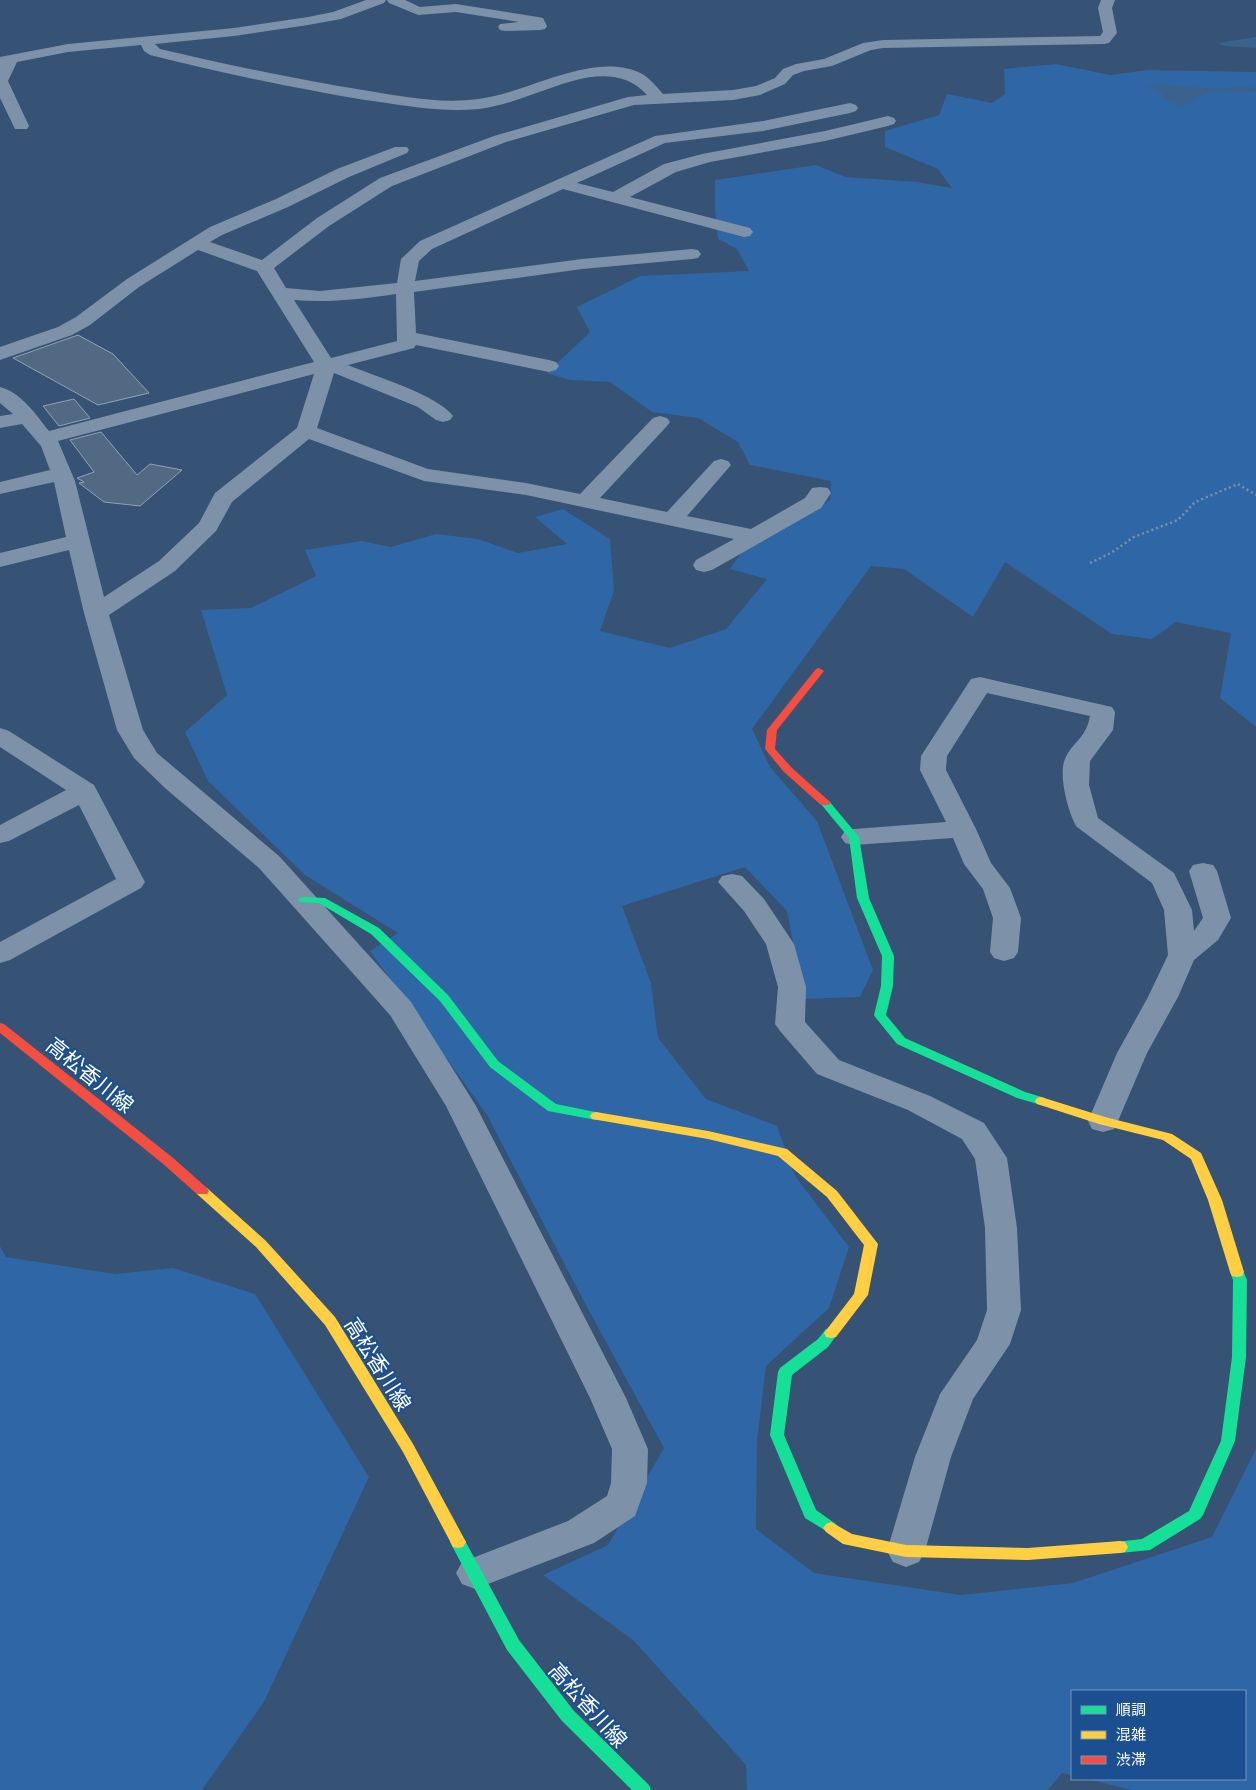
<svg xmlns="http://www.w3.org/2000/svg" width="1256" height="1790" viewBox="0 0 1256 1790" font-family="Helvetica,'Noto Sans JP',sans-serif">
<style>
.green{fill:#2f66a5}
.water{fill:#3b618d}
.building{fill:#526984;stroke:#92a2b6}
.lines{fill:none;stroke-linecap:round;stroke-linejoin:round}
.path{stroke:#7d92a8;stroke-width:2.5;stroke-dasharray:2 3;stroke-linecap:butt}
.street{fill:#7d92a8;fill-rule:evenodd}
.fast{fill:#16e098;fill-rule:evenodd}
.slow{fill:#ffcf43;fill-rule:evenodd}
.jam{fill:#f24e42;fill-rule:evenodd}
.labels{text-anchor:middle;dominant-baseline:central;stroke-width:4;stroke-linejoin:round;paint-order:stroke}
.near-street-label{font-size:21px;fill:#fff;stroke:#1b4f8f}
</style>
<rect width="100%" height="100%" fill="#365274"/>
<path class="green" d="M1056 64 1110 75 1148 70 1256 72V727L1220 698 1231 633 1176 622 1152 639 1112 634 1005 562 973 617 904 569 871 566 752 729 770 767 817 821 873 970 860 997 804 999 787 911 745 867 622 906 651 983 658 1038 706 1099 777 1126 795 1176 849 1247 829 1308 766 1366 757 1440 756 1529 814 1573 961 1595 1073 1583 1212 1537 1256 1449V1790H1132L1087 1779H1245V1691H1072V1775L1062 1773 1048 1790H747L746 1765 633 1640 543 1575 608 1545 664 1448 588 1309 487 1115 370 951 398 933 305 875 208 781 185 732 227 695 201 610 251 608 316 576 305 550 361 541 391 547 436 534 478 539 518 553 567 544 535 517 563 509 610 539 614 591 600 631 670 648 726 629 767 579 730 569 748 543 830 500 831 481 750 465 738 442 698 418 652 412 610 382 570 380 547 373 590 332 577 307 640 276 749 271 737 249 718 239 715 210V180L816 165 846 177 917 182 952 188 938 169 885 147V131L939 115 947 94 992 103 1005 94 1004 69Z
M0 1246 6 1257 115 1274 173 1268 255 1294 369 1477 264 1702 202 1790H0Z"/>
<path class="water" d="M1256 37V48L1224 46 1218 43Z
M1161 85 1218 89 1244 86 1256 88V92L1219 91 1204 94 1179 108 1172 102 1163 100V94L1156 89 1145 86Z"/>
<path class="building" d="M78 335 113 354 149 393 98 405 13 358Z
M74 399 90 418 59 426 43 406Z
M101 432 137 475 150 464 182 470 140 506 104 502 79 483 84 482 77 478 94 472 70 440Z"/>
<g class="lines">
<path class="path" d="M1090 563 1111 553 1134 537 1178 520 1195 502 1238 484 1256 495"/>
<path class="street" d="M366 0H386L384 3 341 19 308 25 234 36 155 44 160 49C229 65 298 80 369 91 405 97 442 104 478 99 527 94 596 48 644 75 651 80 657 87 663 94L733 90 756 86 775 78 783 69 796 64 824 59 863 43 883 40 1100 36 1103 32 1098 8 1101 0H1115L1112 8 1117 33 1109 43 1104 44 883 48 871 50 832 66 804 71 793 75 785 84 760 95 733 100 634 105 506 142 392 186 329 226 274 268 286 288 320 291 397 283 401 259 420 241 655 136 763 121 850 103 856 105 858 108 856 111 850 113 763 131 665 143 577 183 613 192 664 164 702 154 825 131 888 116 894 118 896 121 894 124 888 126 825 141 710 162 676 172 630 197 750 228 753 232 750 236 744 237 563 189 432 249 419 261 415 281 582 259 692 249 698 250 701 254 698 258 692 259 582 269 414 292 416 333 549 360 556 362 559 366 556 370 549 372 416 345 414 348 348 365C374 376 438 395 453 416L450 420 443 422 436 420 418 407 334 373 317 428 428 469 526 483 580 494 653 418 660 416 667 418 670 422 667 426 600 498 667 512 714 461 721 459 728 461 731 465 687 516 751 529 805 498 812 488 820 487 828 488 831 493 821 508 712 570 704 572 696 570 693 565 696 560 734 539 526 495 424 481 309 439 232 502 216 531 175 571 109 615 143 730 157 753 279 856 411 1002 476 1106 626 1398 648 1449 647 1483 635 1516 594 1543 475 1589 462 1584 456 1573 462 1562 568 1521 607 1496 611 1483 612 1449 590 1398 446 1106 390 1015 259 868 165 788 134 758 117 730 84 613 69 550 0 567V553L66 537 54 482 0 494V482L50 470 41 446 22 424 0 428V416L13 414 0 403V387C21 392 36 415 49 431L314 362 257 271 198 250 139 287 90 325 72 335 0 360V347L58 327 76 317 127 279 210 227 276 199 337 169 395 147H407L409 150 407 153 349 177 288 207 222 235 210 242 262 260 317 218 380 178 494 136 628 97 647 95C621 65 580 77 548 89 525 97 503 106 479 109 441 113 403 105 365 100 293 88 221 73 150 55L144 51 141 45 68 52 17 62 8 81 29 126 27 129H15L0 98V57L68 44 234 28 308 17 333 12ZM396 294 397 341 331 358 294 300C329 303 361 299 396 294ZM314 374 297 428 215 493 199 523 159 561 104 597 75 481 58 441Z
M387 0H405L420 7 456 4 538 17 543 18 547 26 545 29 540 30 505 31 500 30 498 27 500 24 519 22 456 12 418 15 389 3Z
M980 677 1112 707 1115 712 1113 730 1090 761 1089 785 1098 818 1174 873 1192 910 1194 931 1203 918 1189 871 1193 865 1203 863 1213 865 1217 871 1231 918 1218 940 1194 960 1178 997 1147 1053 1118 1121 1114 1129 1103 1132 1092 1129 1088 1121 1117 1053 1148 997 1168 955 1164 910 1152 883 1077 827C1068 813 1058 774 1065 759 1072 742 1086 739 1090 716L987 693 947 756 946 770 976 829 991 863 1010 888 1021 918 1018 952 1014 958 1004 961 994 958 990 952 993 918 983 889 964 864 953 838 854 845 845 843 841 837 845 831 854 829 946 822 920 770 921 756 971 679Z
M0 728 9 731 94 785 145 882 141 888 10 960 0 963V942L116 879 79 805 9 841 0 843V825L66 790 0 747Z
M732 874 742 876 764 899 794 944 806 987 805 1022 839 1060 930 1096 984 1123 1007 1158 1017 1228 1021 1310 1010 1344 973 1399 951 1457 925 1551 919 1562 906 1567 893 1562 887 1551 915 1457 940 1394 977 1340 987 1310 985 1228 975 1159 962 1139 908 1110 817 1074 780 1031 775 1024 778 987 766 944 744 911 718 882 722 876Z"/>
<path class="fast" d="M825 800 829 801 859 837 869 898 894 956 893 986 886 1015 905 1038 1025 1092 1045 1098 1047 1101 1045 1104 1041 1105 1017 1098 897 1044 876 1018 874 1015 881 986 882 956 857 898 849 838 820 803Z
M304 897 325 898 379 928 448 995 498 1061 556 1104 600 1113 602 1116 600 1119 596 1120 548 1111 490 1067 440 1001 371 934 319 903 300 902 298 900 300 898Z
M1237 1267 1242 1268 1247 1280 1246 1357 1235 1441 1203 1515 1200 1519 1150 1550 1120 1553 1115 1552 1112 1547 1115 1542 1142 1539 1189 1511 1221 1441 1232 1357 1233 1280 1230 1272 1232 1268Z
M831 1328 836 1329 838 1333 828 1347 792 1375 784 1435 816 1510 836 1524 839 1528 836 1532 831 1534 805 1518 770 1435 778 1372 780 1368 818 1339 826 1329Z
M458 1536 463 1537 519 1640 574 1711 649 1785 651 1790H632L562 1721 507 1650 450 1542 453 1537Z"/>
<path class="slow" d="M1041 1097 1105 1117 1172 1134 1201 1153 1222 1200 1244 1272 1242 1276 1237 1277 1232 1276 1230 1272 1208 1200 1191 1159 1163 1140 1099 1124 1037 1104 1035 1101 1037 1098Z
M596 1112 708 1131 787 1149 837 1191 878 1244 868 1295 836 1337 831 1338 826 1337 824 1333 854 1294 864 1245 827 1197 778 1156 708 1139 592 1119 590 1116 592 1113Z
M202 1186 207 1188 266 1241 335 1317 413 1444 466 1542 463 1547 458 1548 453 1547 403 1452 325 1325 256 1247 197 1194 195 1191 197 1188Z
M831 1522 852 1534 906 1545 1028 1548 1120 1541 1125 1542 1128 1547 1125 1552 1120 1553 1028 1560 906 1557 843 1544 826 1532 823 1528 826 1524Z"/>
<path class="jam" d="M819 668 824 671 777 730 775 749 792 768 829 801 830 803 829 805H821L784 772 765 749 767 730 816 669Z
M0 1023 4 1024 172 1157 207 1188 209 1191 207 1194H197L162 1163 0 1033Z"/>
</g>
<g class="labels">
<g class="near-street-label">
<text transform="translate(90 1075) rotate(39)">高松香川線</text>
<text transform="translate(378 1364) rotate(58)">高松香川線</text>
<text transform="translate(588 1705) rotate(48)">高松香川線</text>
</g>
</g>
<rect x="1071" y="1690" width="175" height="90" fill="#1b4f8f" stroke="#7695bc"/>
<rect x="1081" y="1706" width="25" height="8" fill="#16e098" stroke="#7695bc"/>
<text x="1116" y="1715" font-size="15" fill="#ffffff">順調</text>
<rect x="1081" y="1731" width="25" height="8" fill="#ffcf43" stroke="#7695bc"/>
<text x="1116" y="1740" font-size="15" fill="#ffffff">混雑</text>
<rect x="1081" y="1756" width="25" height="8" fill="#f24e42" stroke="#7695bc"/>
<text x="1116" y="1765" font-size="15" fill="#ffffff">渋滞</text>
</svg>
